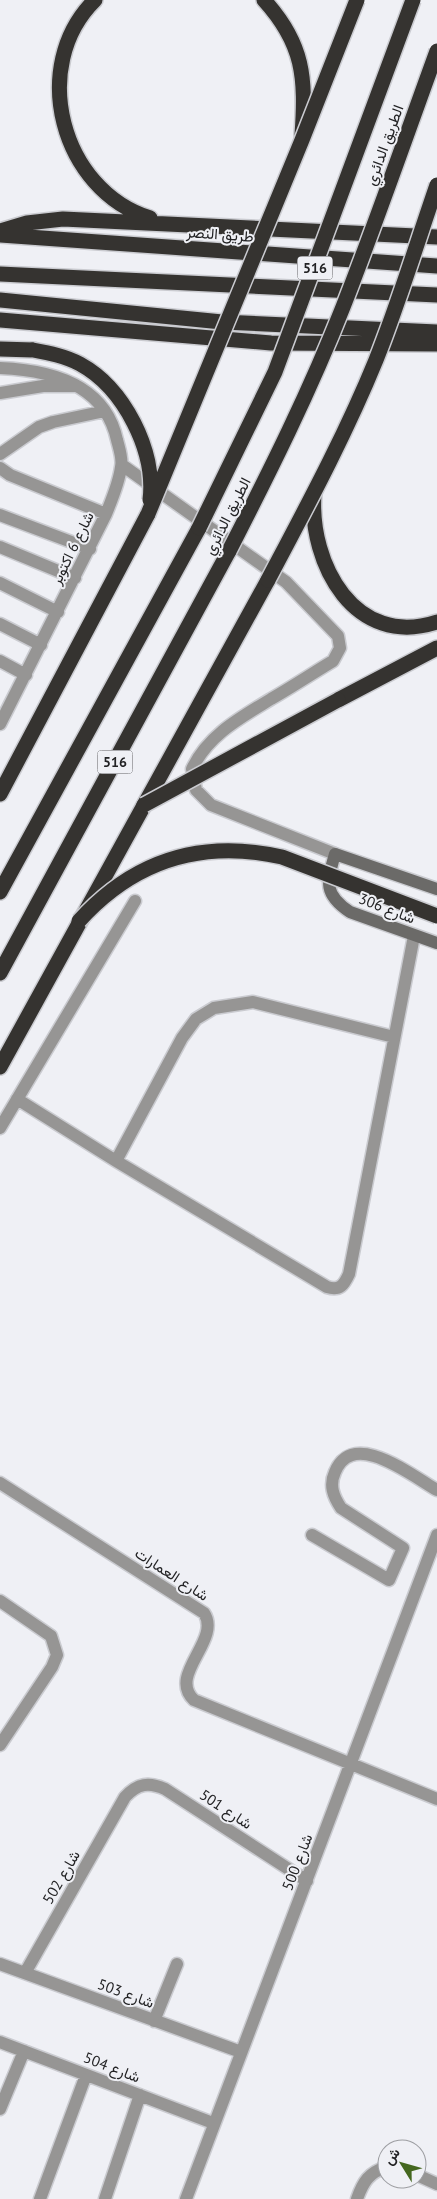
<svg xmlns="http://www.w3.org/2000/svg" width="437" height="2199" viewBox="0 0 437 2199" font-family="'PT Sans',Vazirmatn,sans-serif">
<style>
.lines{fill:none;stroke-linecap:round;stroke-linejoin:round}
.street-casing{stroke:#cacbd0;stroke-width:15}
.secondary-casing{stroke:#cacbd0;stroke-width:15}
.highway-casing{stroke:#cacbd0;stroke-width:18}
.street{stroke:#969594;stroke-width:12}
.secondary{stroke:#6b6a68;stroke-width:12}
.highway{stroke:#353330;stroke-width:15}
.highway-bridge-casing{stroke:#cacbd0;stroke-width:18;stroke-linecap:butt}
.highway-bridge{stroke:#353330;stroke-width:15}
.labels{text-anchor:middle;dominant-baseline:central;stroke-width:4;stroke-linejoin:round;paint-order:stroke}
.shield{fill:#eff0f5;stroke:#606063;stroke-width:1}
.shield-label{font-size:14px;font-weight:bold;fill:#232325}
.street-label{font-size:15px;fill:#232325;stroke:#eff0f5}
</style>
<rect width="100%" height="100%" fill="#eff0f5"/>
<g class="lines">
<defs>
<path id="street" d="M0 368C50 370 105 384 117 440 119 448 123 459 121 467 119 483 112 499 106 514L0 724
M0 393 43 386H75
M0 454 39 427 53 422 105 411
M122 465 286 582 338 636 340 648 333 661C313 673 292 687 271 699 240 718 208 735 192 769L196 790 211 805 335 854
M0 468 10 475 106 514
M0 515 90 549
M0 547 75 578
M0 583 58 612
M0 624 41 645
M0 661 26 675
M17 1099 116 1161 327 1287C340 1291 344 1285 349 1274L414 936
M0 1128 135 901
M116 1161 182 1038 196 1019 214 1008 253 1002 394 1037
M0 1483 204 1613C222 1640 167 1675 194 1700L437 1799
M312 1535 389 1580 403 1548 341 1508C333 1496 329 1485 335 1472 353 1428 412 1476 437 1490
M0 1601 51 1636 57 1655 52 1667 0 1745
M0 1964 241 2052
M25 1973 125 1797C138 1783 149 1782 165 1789L307 1881
M154 2021 177 1964
M0 2042 213 2123
M0 2109 24 2051
M417 2175 437 2184
M40 2199 86 2075
M105 2199 140 2095
M186 2199 437 1535
M357 2199C363 2182 369 2172 387 2167"/>
<path id="secondary" d="M437 889 335 854C327 882 323 894 350 912L437 943"/>
<path id="highway" d="M95 0C28 66 61 190 150 218
M264 0C304 44 306 78 302 135
M0 231 27 223 63 219 437 237
M0 235 437 266
M0 274 437 295
M0 300 222 322 437 332
M0 320 271 343 437 344
M0 349 33 350
M314 494C309 564 355 649 437 622
M338 700 437 648
M0 794 148 514
M0 892 199 528
M0 973 229 551
M0 1067 268 580"/>
</defs>
<use href="#street" class="street-casing"/>
<use href="#secondary" class="secondary-casing"/>
<use href="#highway" class="highway-casing"/>
<use href="#street" class="street"/>
<use href="#secondary" class="secondary"/>
<use href="#highway" class="highway"/>
<defs>
<path id="highway-bridge" d="M33 350C49 353 65 356 80 364 124 388 156 451 150 500
M148 514 302 140 357 0
M199 528 275 372 413 0
M229 551C270 471 310 391 343 307 376 223 406 136 437 51
M268 580C306 508 345 436 376 360 399 302 417 243 437 185
M144 805 338 700
M79 921C134 860 202 839 282 857L437 916"/>
</defs>
<use href="#highway-bridge" class="highway-bridge-casing"/>
<use href="#highway-bridge" class="highway-bridge"/>
</g>
<g class="labels">
<g class="shield">
<rect x="297.5" y="256.5" width="35" height="23" rx="4"/>
<rect x="97.5" y="750.5" width="35" height="23" rx="4"/>
</g>
<g class="shield-label">
<text x="315" y="268">516</text>
<text x="115" y="762">516</text>
</g>
<g class="street-label">
<text transform="translate(384 145) rotate(-70)">الطريق الدائري</text>
<text transform="translate(220 234) rotate(4)">طريق النصر</text>
<text transform="translate(227 516) rotate(-63)">الطريق الدائري</text>
<text transform="translate(72 548) rotate(-64)">شارع 6 اكتوبر</text>
<text transform="translate(387 908) rotate(21)">شارع 306</text>
<text transform="translate(172 1574) rotate(33)">شارع العمارات</text>
<text transform="translate(226 1809) rotate(33)">شارع 501</text>
<text transform="translate(297 1862) rotate(-69)">شارع 500</text>
<text transform="translate(61 1877) rotate(-60)">شارع 502</text>
<text transform="translate(126 1993) rotate(20)">شارع 503</text>
<text transform="translate(112 2067) rotate(21)">شارع 504</text>
</g>
</g>
<g transform="translate(402 2164) rotate(307)"><circle r="24" fill="#eff0f5" stroke="#9d9ea2"/>
<path d="M0-4L9 19L0 12L-9 19Z" fill="#44671f"/>
<text y="-8" font-size="14" font-weight="bold" text-anchor="middle" fill="#232325">ش</text>
</g>
</svg>
